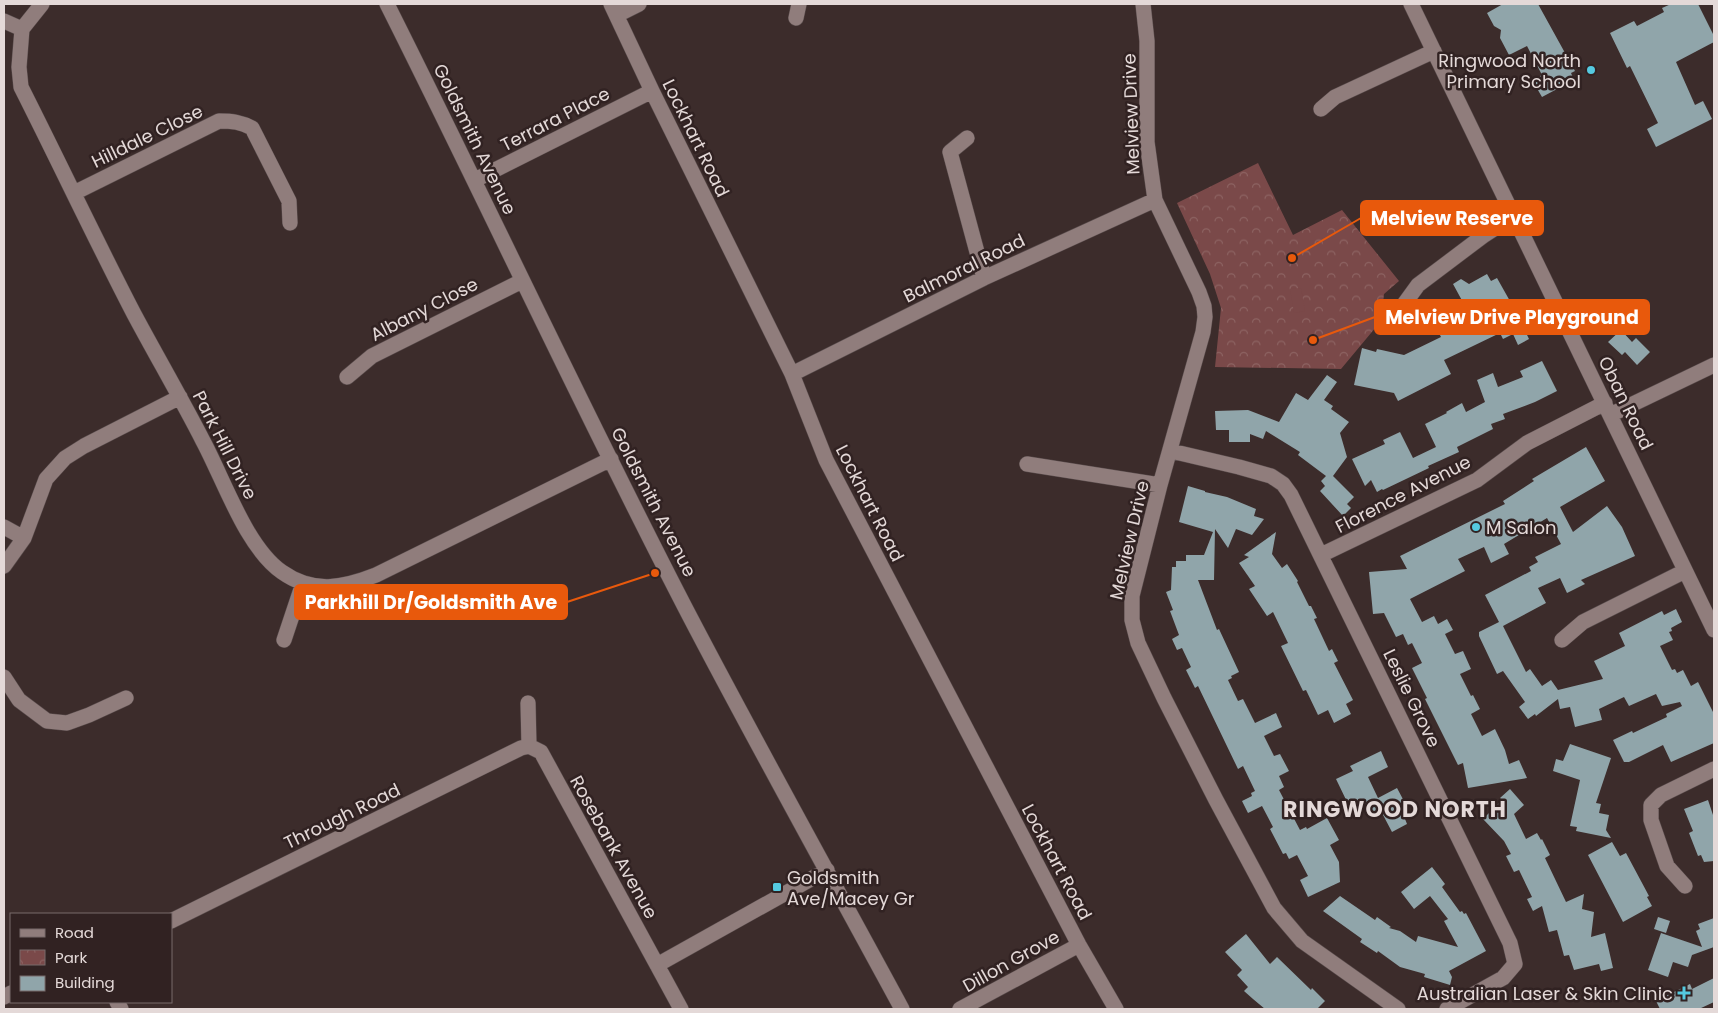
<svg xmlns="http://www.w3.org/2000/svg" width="1718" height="1013" viewBox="0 0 1718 1013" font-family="Poppins,sans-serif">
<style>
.park{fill:url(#park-crowns)}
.garden{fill:#7a4949}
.building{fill:#90a5aa}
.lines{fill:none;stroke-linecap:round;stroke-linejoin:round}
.minor-casing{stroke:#584b4b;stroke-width:16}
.minor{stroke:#907d7c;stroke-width:15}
.poi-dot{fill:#55cae0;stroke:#312222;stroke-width:2}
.labels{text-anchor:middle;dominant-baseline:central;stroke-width:5;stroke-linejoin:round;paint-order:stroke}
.poi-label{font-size:18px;fill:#e4d9d8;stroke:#312222;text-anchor:end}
.street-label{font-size:18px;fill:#e4d9d8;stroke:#312222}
.district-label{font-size:22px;font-weight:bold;letter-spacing:1px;fill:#e4d9d8;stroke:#312222}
.leader{fill:none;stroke:#e8590c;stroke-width:2}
.callout-dot{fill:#e8590c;stroke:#312222;stroke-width:2}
.callout{fill:#e8590c;stroke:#e8590c;stroke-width:2}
.callout-label{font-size:19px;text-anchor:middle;font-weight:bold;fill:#fff}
</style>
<defs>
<pattern id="park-crowns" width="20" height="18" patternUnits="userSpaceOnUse" patternTransform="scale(1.25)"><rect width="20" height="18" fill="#7a4949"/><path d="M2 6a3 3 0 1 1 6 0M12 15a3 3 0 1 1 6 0" fill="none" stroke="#8d6362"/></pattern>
</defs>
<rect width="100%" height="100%" fill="#3c2c2b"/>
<path class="park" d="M1258 163 1293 235 1342 210 1399 281 1384 294 1381 321 1341 369 1215 367 1221 308 1210 274 1177 203Z"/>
<path class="garden" d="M1301 288 1305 311 1294 313 1290 289Z"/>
<path class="building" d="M1503 4H1538L1575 71 1571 73 1574 80 1542 97 1532 80 1542 75 1527 46 1509 55 1500 38 1501 30 1494 26 1487 13Z
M1671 4H1698L1714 36V42L1676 62 1695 105 1703 101 1712 119 1656 147 1647 129 1658 123 1630 66 1627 68 1610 33 1634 21 1637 26 1664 12 1662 8Z
M1487 274 1491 281 1497 278 1515 310 1529 339 1518 345 1513 334 1503 339 1500 333 1444 360 1451 374 1398 401 1394 393 1354 385 1362 348 1376 352 1377 349 1404 355 1441 337 1439 333 1458 323 1452 312 1465 306 1453 284 1461 279 1469 284Z
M1621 330 1632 342 1636 338 1650 352 1637 365 1625 352 1622 355 1608 342Z
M1542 361 1557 391 1535 402 1503 414 1505 419 1491 424 1493 429 1457 447 1459 452 1428 466 1429 468 1383 490 1382 489 1377 492 1371 480 1365 486 1352 459 1385 444 1383 440 1400 432 1413 458 1436 447 1425 424 1447 413 1446 412 1462 403 1466 412 1485 402 1477 380 1493 373 1498 387 1523 377 1520 371Z
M1327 375 1337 382 1324 400 1333 406 1331 409 1349 422 1340 433 1347 457 1333 476 1354 497 1347 504 1351 508 1343 516 1320 491 1325 486 1321 481 1326 476 1298 455 1300 452 1266 431 1263 439 1250 434V442H1229V430H1216L1215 411 1248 410 1279 422 1296 393 1308 400Z
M1586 447 1605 481 1560 507 1573 532 1607 506 1622 527 1635 556 1581 580 1585 584 1567 593 1560 578 1538 588 1546 603 1503 626 1526 672 1530 669 1542 686 1551 680 1558 690 1603 679 1594 661 1625 646 1619 633 1662 611 1664 615 1676 609 1682 622 1671 628 1672 631 1669 632 1673 640 1660 646 1672 670 1675 669 1677 673 1683 670 1691 686 1698 682 1714 714V743L1671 762 1663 745 1629 762H1624L1613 740 1632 731 1633 733 1667 717 1666 714 1682 706 1680 702 1662 706 1656 694 1629 706 1624 697 1599 709 1602 720 1575 727 1570 707 1560 709 1558 699 1536 716 1535 714 1528 719 1519 707 1525 702 1503 671 1497 674 1479 636V632L1499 622 1485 595 1531 571 1529 567 1538 562 1535 557 1561 544 1547 518 1504 544 1509 554 1491 563 1484 547 1458 559 1465 571 1410 599 1422 622 1434 616 1438 624 1447 619 1453 630 1445 634 1455 654 1463 651 1471 669 1460 674 1471 696 1473 695 1480 709 1471 714 1482 736 1495 729 1505 750 1509 764 1519 760 1527 778 1468 788 1463 763 1458 765 1425 699 1427 698 1412 668 1422 663 1412 643 1408 645 1403 634 1396 637 1384 613 1373 614 1369 572 1407 569 1400 556 1505 504 1503 501 1534 481 1532 479Z
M1188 486 1205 491V492L1227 497 1256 509 1254 516 1264 519 1252 535 1236 529 1228 548 1215 529 1214 580H1198L1217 630 1219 629 1239 672 1231 676 1232 678 1228 680 1238 701 1243 699 1255 723 1276 713 1282 727 1264 736 1274 756 1280 754 1289 771 1279 776 1284 787 1279 790 1300 830 1306 827 1307 829 1327 818 1339 840 1330 845 1339 862 1340 882 1308 897 1300 880 1308 876 1297 855 1289 859 1286 853 1283 854 1270 829 1273 827 1262 806 1248 813 1242 801 1252 796 1251 793 1255 791 1243 766 1238 769 1198 686 1195 688 1186 670 1191 667 1182 648 1177 650 1172 639 1179 635 1170 611 1173 610 1166 592 1171 590 1172 567H1176V561H1186V555H1204L1213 532 1179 522Z
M1276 532 1272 554 1282 568 1287 564 1298 581 1297 582 1309 606H1311L1317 618 1314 619 1329 651 1332 649 1338 661 1334 663 1353 700 1346 704 1351 714 1334 723 1328 710 1318 715 1306 690 1303 691 1281 646 1288 643 1273 612 1267 616 1249 589 1255 586 1239 563 1249 557 1244 555Z
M1570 744 1611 758 1596 803 1601 804 1599 813 1609 815 1606 830 1611 838 1576 831 1577 827 1570 826 1580 780 1553 771 1556 759 1563 761Z
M1381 751 1388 767 1368 777 1378 798 1397 788 1405 803 1400 806 1407 824 1392 832 1382 813 1371 819 1363 801 1350 808 1336 779 1353 771 1350 766Z
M1510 789 1524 805 1514 814 1526 839 1537 833 1541 840 1542 839 1550 855 1545 858 1566 902 1584 894 1582 909 1594 912 1591 937 1605 933 1613 968 1601 971 1599 964 1574 970 1569 955 1564 956 1557 930 1549 932 1542 906 1533 911 1527 899 1532 897 1519 870 1514 872 1506 856 1511 854 1504 841 1483 819 1502 800 1500 798Z
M1708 800 1714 818V861L1704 862 1701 855 1698 856 1689 833 1693 831 1684 809Z
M1612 842 1620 856 1626 853 1649 896 1647 897 1652 906 1623 922 1588 855Z
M1432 867 1445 884 1442 887 1460 912 1462 911 1464 914 1466 913 1486 951 1449 971 1452 977 1450 985 1424 977 1425 974 1400 967 1378 951 1377 953 1360 942 1362 939 1323 911 1340 896 1375 920 1377 917 1391 927 1389 928 1400 931 1416 942 1418 936 1458 947 1444 921 1448 919 1430 896 1414 909 1401 892Z
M1658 917 1670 921 1666 933 1654 929Z
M1714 918V947L1692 955 1688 967 1673 962 1668 977 1648 970 1661 933 1702 947 1696 931 1700 929 1698 924Z
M1246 934 1270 964 1277 957 1311 990 1312 988 1325 1001 1317 1009H1265L1253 999 1244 991 1248 987 1237 975 1242 970 1225 952Z
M1714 978V1002L1699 1009H1660L1656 1001 1690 984 1692 989Z"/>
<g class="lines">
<defs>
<path id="minor" d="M42 4 22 29 19 67 21 87C59 162 95 239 134 314 157 357 181 398 203 441 224 480 246 547 282 572 313 594 343 588 376 575L611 459
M387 4C489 207 584 413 689 615 758 747 831 878 902 1009
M611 4 652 91 792 374 826 460 1079 945 1116 1009
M1143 4 1147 41V142L1155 200 1199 292 1204 306 1205 317 1203 332 1160 485 1132 596V620L1138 643 1164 698 1216 800 1274 908 1302 941 1398 1009
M1411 4 1714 630
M617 15 639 4
M796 18 799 4
M4 21 22 29
M1321 109 1335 97 1434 51
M967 138 950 152 984 278
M475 180 652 91
M74 193 219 121C232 121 241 122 252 128L289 201 290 223
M1402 307 1418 285 1483 236 1514 216
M792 374 984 278 1155 200
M347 377 372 356 522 281
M1610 415 1714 365
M1171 451 1239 467 1271 476 1283 484 1291 495 1510 943 1515 964 1503 978 1447 1009
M1027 464 1160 485
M4 527 24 538
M1321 555 1477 480 1527 443 1605 403
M4 566 24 538 46 479 65 458 84 446 180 397
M284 640 303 583
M1562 640 1583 622 1685 571
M4 677 19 700 47 721 67 723 89 715 126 698
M528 703 529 746 541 752 681 1009
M1685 886 1667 866 1651 820V805L1661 795 1714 769
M171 921 521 748 529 746
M657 965 827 870
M4 997 11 993
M117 1002 121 1009
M960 1009 1079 945"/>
</defs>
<use href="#minor" class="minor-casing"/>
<use href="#minor" class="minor"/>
</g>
<g class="poi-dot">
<circle cx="1591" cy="70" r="5"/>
<circle cx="1476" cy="527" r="5"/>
<rect x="772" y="882" width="10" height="10" rx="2.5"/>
<path d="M1681.5 985.5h5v5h5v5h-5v5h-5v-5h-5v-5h5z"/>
</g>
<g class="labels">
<g class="poi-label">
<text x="1581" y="60">Ringwood North<tspan x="1581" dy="21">Primary School</tspan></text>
<text x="1486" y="527" text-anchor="start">M Salon</text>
<text x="787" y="877" text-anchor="start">Goldsmith<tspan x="787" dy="21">Ave/Macey Gr</tspan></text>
<text x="1673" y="993">Australian Laser &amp; Skin Clinic</text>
</g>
<g class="street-label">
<text transform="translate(1131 114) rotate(-92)">Melview Drive</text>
<text transform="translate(555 119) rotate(-27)">Terrara Place</text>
<text transform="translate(147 136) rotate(-26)">Hilldale Close</text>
<text transform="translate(696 138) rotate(64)">Lockhart Road</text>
<text transform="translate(475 139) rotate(64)">Goldsmith Avenue</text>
<text transform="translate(964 268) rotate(-26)">Balmoral Road</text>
<text transform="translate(424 309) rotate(-27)">Albany Close</text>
<text transform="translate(1626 403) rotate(64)">Oban Road</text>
<text transform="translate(225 445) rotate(63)">Park Hill Drive</text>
<text transform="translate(1403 494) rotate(-27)">Florence Avenue</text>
<text transform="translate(654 502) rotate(63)">Goldsmith Avenue</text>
<text transform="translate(870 503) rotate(63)">Lockhart Road</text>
<text transform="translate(1129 540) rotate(-77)">Melview Drive</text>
<text transform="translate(1412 698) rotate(64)">Leslie Grove</text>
<text transform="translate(342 816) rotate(-26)">Through Road</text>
<text transform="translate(614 847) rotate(61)">Rosebank Avenue</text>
<text transform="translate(1057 862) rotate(62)">Lockhart Road</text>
<text transform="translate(1011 961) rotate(-29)">Dillon Grove</text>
</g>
<g class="district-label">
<text x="1395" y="809">RINGWOOD NORTH</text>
</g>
</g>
<path class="leader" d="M1292 258L1361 218M1313 340L1375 317M655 573L567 602"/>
<g class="callout-dot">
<circle cx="1292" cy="258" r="5"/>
<circle cx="1313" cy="340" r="5"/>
<circle cx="655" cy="573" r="5"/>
</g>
<g class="callout">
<rect x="1361" y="201" width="182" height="34" rx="5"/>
<rect x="1375" y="300" width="274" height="34" rx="5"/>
<rect x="295" y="585" width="272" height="34" rx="5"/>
</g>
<g class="callout-label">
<text x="1452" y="225">Melview Reserve</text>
<text x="1512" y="324">Melview Drive Playground</text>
<text x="431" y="609">Parkhill Dr/Goldsmith Ave</text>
</g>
<rect width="1718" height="1013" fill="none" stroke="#e4d9d8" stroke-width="10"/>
<rect x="10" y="913" width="162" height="90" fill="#312222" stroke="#796b6b"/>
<rect x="20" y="929" width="25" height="8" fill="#907d7c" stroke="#796b6b"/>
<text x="55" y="938" font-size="15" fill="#e4d9d8">Road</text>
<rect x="20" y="950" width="25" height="15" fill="url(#park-crowns)" stroke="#796b6b"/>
<text x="55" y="963" font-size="15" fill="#e4d9d8">Park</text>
<rect x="20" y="976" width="25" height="15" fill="#90a5aa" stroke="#796b6b"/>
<text x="55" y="988" font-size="15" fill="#e4d9d8">Building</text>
</svg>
